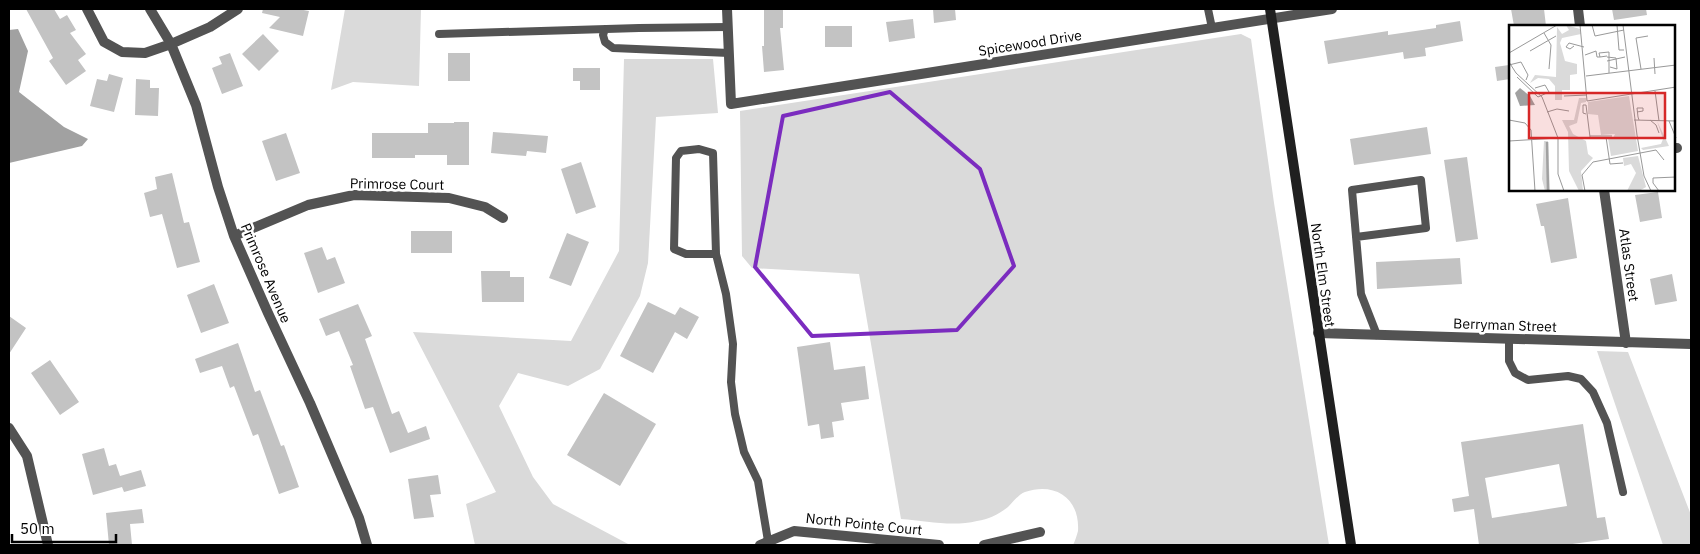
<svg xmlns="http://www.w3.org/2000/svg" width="1700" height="554" viewBox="0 0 1700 554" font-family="'IBM Plex Sans',sans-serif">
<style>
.green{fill:#dadada}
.water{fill:#a1a1a1}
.building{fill:#c3c3c3;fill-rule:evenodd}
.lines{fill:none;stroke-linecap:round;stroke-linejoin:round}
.lane{stroke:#535353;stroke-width:8}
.street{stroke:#535353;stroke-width:10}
.secondary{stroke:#202020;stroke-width:10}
.marked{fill:none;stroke:#7b2cbf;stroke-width:4;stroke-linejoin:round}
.labels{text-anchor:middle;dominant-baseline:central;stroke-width:5;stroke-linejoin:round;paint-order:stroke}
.street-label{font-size:14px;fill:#000;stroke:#fff}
.inset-river{fill:none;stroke:#a1a1a1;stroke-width:2.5}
.inset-road{fill:none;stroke:#999;stroke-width:1}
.view{fill:#d62828;fill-opacity:0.15;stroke:#d62828;stroke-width:2.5}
.inset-edge{fill:none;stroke:#000;stroke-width:2.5}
</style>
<rect width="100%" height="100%" fill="#fff"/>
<path class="green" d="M345 9H421L419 86 353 82 331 90Z
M1241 34 1251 39 1274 203 1329 545H1073C1075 541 1077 535 1078 531 1080 498 1055 482 1025 492 1019 494 1013 502 1008 507 998 515 989 519 977 521 953 527 926 521 901 519L859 274 752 268 742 256 740 111Z
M624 59H713L718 113 656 117 648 263 640 296 600 369 568 386 518 373 499 406 533 477 553 504 630 545H475L466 504 496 492 413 332 571 341 619 251Z
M1597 351 1628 352 1691 515V545H1663Z"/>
<path class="water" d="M18 29 28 51 19 92 64 127 88 139 82 146 9 163V30Z"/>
<path class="building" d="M26 9H54L60 19 67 15 76 30 70 33 86 54 78 60 86 71 66 85 49 61 53 58Z
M263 9H298L309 11 303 36 269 28 280 17 262 13Z
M764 9H783V28H780L784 70 764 72 762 46H764Z
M933 9H955L956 20 934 23Z
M1511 9H1544L1546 26H1514Z
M1612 9H1646L1647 15 1614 20Z
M913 19 915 38 889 42 886 22Z
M1460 21 1463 41 1425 48 1426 56 1404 59 1403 52 1328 64 1324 41 1388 31V35L1436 28V25Z
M825 26H852V47H825Z
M263 34 279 51 259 71 242 54Z
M230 53 243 86 222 94 212 68 222 64 219 57Z
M448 53H470V81H448Z
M1509 65 1510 79 1497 81 1495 67Z
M573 68H600V90H580V81H573Z
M109 74 123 78 114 112 90 106 97 79 107 81Z
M136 79 150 80V88H159L158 116 135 115Z
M454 122H469V165H447V155H415V158H372V133H428V123H454Z
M1427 127 1431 154 1354 165 1350 139Z
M493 132 548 136 546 153 527 151 526 156 491 153Z
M286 133 300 173 276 181 262 141Z
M1467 157 1478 239 1456 242 1444 160Z
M581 162 596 207 576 214 561 169Z
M172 173 184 223 189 222 200 262 177 268 162 214 150 217 144 193 157 189 155 177Z
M1658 192 1662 218 1640 222 1635 195Z
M1568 198 1577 258 1551 263 1544 226H1541L1536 204Z
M411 231H452V253H411Z
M567 233 589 242 571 286 549 278Z
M322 247 327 260 335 257 345 283 318 293 304 253Z
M1460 258 1462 284 1377 289 1376 262Z
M481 271H510V277H524V302H482Z
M1672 274 1677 301 1655 305 1650 279Z
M214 284 229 323 201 333 187 295Z
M648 302 675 315 680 307 699 317 687 339 675 332 653 373 620 356Z
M358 304 372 336 365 339 392 414 399 411 408 433 426 426 430 439 390 453 373 407 365 409 350 366 353 365 339 331 326 336 319 319Z
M9 316 26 328 9 354Z
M830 342 834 370 865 366 869 399 841 403 844 420 832 422 834 437 821 439 819 424 808 426 797 347Z
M238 343 255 392 260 390 281 446 284 445 299 487 279 494 258 434 253 436 234 386 230 388 222 366 200 373 195 359Z
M50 360 79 402 60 415 31 373Z
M604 393 656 424 620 486 567 455Z
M1583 424 1597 518 1605 517 1609 539 1565 545H1479L1474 509 1454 512 1452 499 1469 496 1461 442ZM1559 464 1567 506 1492 518 1485 478Z
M104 448 109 466 116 464 120 476 141 470 146 486 124 492 122 487 93 495 82 454Z
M438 475 441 494 430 495 434 517 414 519 408 479Z
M142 509 144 523 130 524 132 545H109L106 513Z"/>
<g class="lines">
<path class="lane" d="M1208 9 1212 28
M605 29 603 35 605 42 613 48 729 53
M439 34 639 28 728 27
M1356 237 1426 228 1421 180 1352 190 1361 294 1377 335
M716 254H686L674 249 676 158 681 151 699 149 713 153 716 254 726 294 733 344 731 382 735 414 744 452 758 481 768 541
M1509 339V361L1515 373 1528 380 1568 376 1581 379 1593 392 1607 423 1623 492"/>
<path class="street" d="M87 9 104 42 122 52 145 53 171 44 210 27 238 9
M150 9 171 44 196 105 218 187 234 236 268 313 310 403 359 518 367 545
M727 9 731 104 1332 9
M1578 9 1580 26
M1674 148H1677
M1604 190 1626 343
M234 236 308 205 354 195 449 198 485 207 503 218
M1318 333 1691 344
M9 428 27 456 48 545
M760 545 794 531 939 545
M984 545 1040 532"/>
<path class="secondary" d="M1270 9 1351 545"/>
</g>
<path class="marked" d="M890 92 980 169 1014 266 957 330 812 336 755 267 783 116Z"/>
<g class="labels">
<g class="street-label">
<text transform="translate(1030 43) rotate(-9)">Spicewood Drive</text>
<text transform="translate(397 184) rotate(1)">Primrose Court</text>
<text transform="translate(1629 265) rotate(82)">Atlas Street</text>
<text transform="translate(266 273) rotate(67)">Primrose Avenue</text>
<text transform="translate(1323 275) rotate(82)">North Elm Street</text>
<text transform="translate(1505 325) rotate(2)">Berryman Street</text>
<text transform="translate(864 524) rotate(6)">North Pointe Court</text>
</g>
</g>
<g transform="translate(1509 25)">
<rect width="166" height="166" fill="#fff"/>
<path d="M57 0 71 4 72 9 53 13 51 18 56 36 68 39V49L61 50V65H53V75H46V61L40 54 29 53 21 58 26 50 47 52 48 2 53 9 60 5ZM120 71 129 126 102 131 99 113H104L106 109 92 110 89 90 79 89V77ZM70 73H77V77L72 78 68 98 60 101 64 109 77 116 79 129 84 133 72 146 74 166H70L60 146 59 107 53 95H65ZM148 96 160 121 134 125 132 123 152 119 154 114ZM35 116H39L41 166H36L33 154ZM129 131 137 162 130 166H118L127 148 122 139 115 141 114 133Z" fill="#dadada"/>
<path d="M11 63 21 71 26 80 11 81 6 68Z" fill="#a1a1a1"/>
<path class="inset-river" d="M38 117 39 166"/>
<path class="inset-road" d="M71 0 78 76 167 62M83 0 86 11 115 5M108 0 110 25H115M114 0 128 110 135 151 142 166M35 8 42 20 40 44M65 21 61 24 57 22 60 18 75 22M21 26 47 11M0 28 48 0M76 30 87 26 88 32H91M98 31 91 32 90 28 100 27V48M98 32 107 33 108 44 101 42M145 33 146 49M98 36 116 32M0 37 7 48 33 72 49 113V149L55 166M0 40 12 37 19 50 17 55M132 44 127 13 139 11M77 51 167 40M8 52 29 72 40 67 36 60 26 63M146 66 150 96M55 71 78 70M38 87 48 84 60 86M128 87 134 86V83H128L129 92 130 95M77 89 74 88V80H77L81 112M0 95 16 98 22 105 26 166M125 95 167 96M141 95 147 100 150 108M160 96 167 113M81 111H103M97 112 101 139 114 138M0 116 49 113M76 166 73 150 84 137 147 125 155 135M150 166 144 158V153L167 152"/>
<path class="view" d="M20 68H156V113H20Z"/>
<rect width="166" height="166" class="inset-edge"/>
</g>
<rect width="1700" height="554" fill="none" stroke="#000000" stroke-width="20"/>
<path d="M12 534v8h104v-8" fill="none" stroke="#000000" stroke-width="2.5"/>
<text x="20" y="534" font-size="15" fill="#000000" stroke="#ffffff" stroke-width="4" paint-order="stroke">50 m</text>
</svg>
